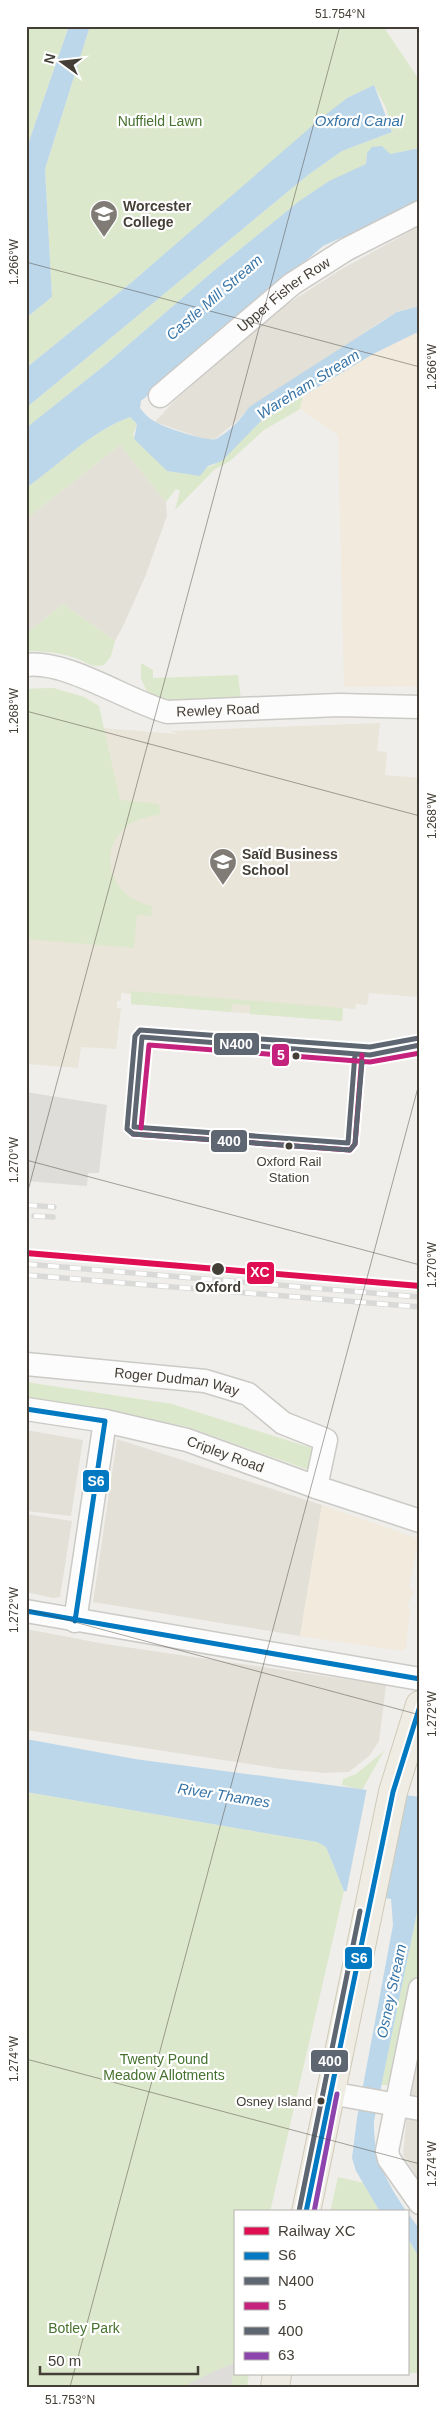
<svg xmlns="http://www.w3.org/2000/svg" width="446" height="2413" viewBox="0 0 446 2413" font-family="Helvetica,sans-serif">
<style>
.residential{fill:#e3e0d7}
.commercial{fill:#f1eadd}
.education{fill:#e9e5d9}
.green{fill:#dce8cb}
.parking{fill:#deddd9}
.water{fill:#bdd7ea}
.pier{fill:#efeeea}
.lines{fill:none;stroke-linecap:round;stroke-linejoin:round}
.minor-casing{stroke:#cbcac6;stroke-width:25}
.primary-casing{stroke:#d0cab8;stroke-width:30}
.minor{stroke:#fdfcfc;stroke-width:22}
.primary{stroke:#efece4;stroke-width:28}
.rail-casing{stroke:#d9d9d8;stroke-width:5.5}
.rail{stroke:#fff;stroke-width:4;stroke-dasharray:11;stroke-linecap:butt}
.bus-1-casing{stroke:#fff;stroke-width:9}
.bus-2-casing{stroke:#fff;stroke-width:9}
.bus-3-casing{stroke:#fff;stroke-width:9}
.bus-4-casing{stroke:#fff;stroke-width:9}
.bus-5-casing{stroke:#fff;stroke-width:9}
.bus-1{stroke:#0279c1;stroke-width:5}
.bus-2{stroke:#5e6671;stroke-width:5}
.bus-3{stroke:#c4227d;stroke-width:5}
.bus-4{stroke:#5e6671;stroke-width:5}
.bus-5{stroke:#8e44ad;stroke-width:5}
.rail-1-casing{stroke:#fff;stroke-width:10}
.rail-1{stroke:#df0d52;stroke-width:6}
.ticks{fill:none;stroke:#443f36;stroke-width:1;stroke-opacity:0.45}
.bus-dot{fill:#443f36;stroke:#fff;stroke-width:2}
.labels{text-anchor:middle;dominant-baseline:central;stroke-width:4.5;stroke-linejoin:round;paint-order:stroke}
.bus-label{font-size:13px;fill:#443f36;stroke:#fff}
.park-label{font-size:14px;fill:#46712e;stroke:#fff}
.poi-label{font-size:14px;font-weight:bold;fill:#443f36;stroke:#fff;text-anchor:start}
.street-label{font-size:14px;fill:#443f36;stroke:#fff}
.stop-label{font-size:14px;font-weight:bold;fill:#443f36;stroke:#fff}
.water-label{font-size:15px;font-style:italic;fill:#3875a7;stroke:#fff}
.line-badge{stroke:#fff;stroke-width:2}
.badge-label{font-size:14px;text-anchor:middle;font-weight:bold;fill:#fff}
.neatline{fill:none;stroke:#443f36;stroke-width:2}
.ticks-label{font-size:12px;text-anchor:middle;fill:#443f36}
</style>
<rect width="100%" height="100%" fill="#efeeea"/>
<path class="residential" d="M420 226V306L397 312 377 324 323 362 250 407 238 420 215 439 207 440 155 422 174 401 278 310 340 270Z
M120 445 166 502 167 516 145 577 124 624 115 641 63 604 26 634V519Z
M26 1430 83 1440 71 1516 26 1511Z
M117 1439 322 1505 300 1636 93 1602Z
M26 1514 72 1521 60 1597 53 1598 26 1592Z
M26 1629 105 1644 386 1685 379 1741 370 1755 349 1772 325 1773 282 1769 26 1730Z
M420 2053V2181L403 2155 407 2113Z"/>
<path class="commercial" d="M420 331V686L344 687 338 435 300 409 303 395 373 354Z
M322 1505 419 1539 409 1586 413 1592 407 1607 410 1611 406 1648 402 1651 300 1636Z"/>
<path class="education" d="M53 688 84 697 99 706 103 728 178 734 170 731 380 723 377 751 387 752 385 775 420 778V997L369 993 367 1005 356 1004 355 1009 343 1008 342 1021 131 1004 132 994 121 993V1001H117V1008H121L116 1049 81 1047 78 1068 26 1064V689Z"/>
<path class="green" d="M26 26H69L26 150Z
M90 26H383L420 81V148L390 154 367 153 366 164 298 202 211 273 105 365 26 428V408L308 175 342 151 392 132 386 108 374 85 347 98 132 282 26 368V318L52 297 45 169Z
M303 395 300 409 264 430 230 461 214 470 175 510 180 491 176 489 166 502 120 445 26 519V488C60 464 90 432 130 417L137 424 133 435 167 471 187 474 214 465 260 422Z
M63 604 115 641 111 656 104 665C90 668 91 664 78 659 63 653 43 651 26 651V634Z
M141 663 153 670V678L238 675 241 699 166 702 146 690 141 678Z
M53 688 84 697 99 706 120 800 159 804 160 815C98 818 92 893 152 906L151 916 137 915 134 948 26 939V689Z
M131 991 343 1008 342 1021 250 1014V1005L232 1004 231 1012 131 1004Z
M26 1382 172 1404 318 1450 309 1470 185 1426 26 1398Z
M384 1751 362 1790 342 1785 343 1779 356 1774Z
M26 1792 317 1842 326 1847 344 1891 270 2212H235V2374H249L247 2387H26Z
M420 1898V1966L396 2082 390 2085H381Z
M338 2177 364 2183 380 2212H330Z
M407 2237 420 2259V2373H407Z"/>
<path class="parking" d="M26 1092 107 1105 99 1173H88L87 1186 26 1181Z
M235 2363 231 2387H182L219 2369Z"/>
<path class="water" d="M69 26H90L45 169 52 297 26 318V150Z
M374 85 392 132 342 151 308 175 26 408V368L132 282 320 119 347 98Z
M382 146 390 154 420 148V202L323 246 141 401 140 408C144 413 148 418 154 421 162 427 208 442 216 439 228 433 242 418 249 407L397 312 420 306V331L373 354 260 422 222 461 208 466 200 476 167 471 134 439 137 424 130 417C90 432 60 464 26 488V428L105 365 211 273 298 202 329 181 366 164 367 153 372 147Z
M26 1739 135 1759 420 1797V1898L374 2121C373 2158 386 2181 407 2212H380L356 2171 352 2158 357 2118 393 1925 391 1899 344 1891 326 1847 317 1842 26 1792Z
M407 2212 420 2230V2259L407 2237Z"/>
<path class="pier" d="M367 1788 381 1789 384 1901 346 1894Z"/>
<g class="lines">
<defs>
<g id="minor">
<path id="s1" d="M160 396 292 284 347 249 420 212"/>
<path id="s2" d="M26 665C67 660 125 700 167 712L339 705 420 707"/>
<path id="s3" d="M26 1364 205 1381 248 1394 283 1423 326 1440 316 1487"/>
<path id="s4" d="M26 1409 105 1421 187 1440 316 1487 420 1521"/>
<path d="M26 1611 420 1679"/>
<path d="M75 1621 105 1421"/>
<path d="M420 1989 387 2151 389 2159 420 2203"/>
<path d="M330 2093 420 2109"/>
</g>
<path id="primary" d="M306 2212 393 1792 420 1705
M275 2387 277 2374"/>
</defs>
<use href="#minor" class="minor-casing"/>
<use href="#primary" class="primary-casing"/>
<use href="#minor" class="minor"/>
<use href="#primary" class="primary"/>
<defs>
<path id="rail" d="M26 1205 54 1207
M34 1216 53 1217
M26 1264 420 1297
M26 1275 420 1307"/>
</defs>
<use href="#rail" class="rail-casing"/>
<use href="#rail" class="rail"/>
<defs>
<path id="bus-1" d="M26 1409 105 1421 75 1621
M26 1611 420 1679
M306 2212 393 1792 420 1706"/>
<path id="bus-2" d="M134 1127 142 1037 370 1055 420 1045
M134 1127 348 1143 355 1054"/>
<path id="bus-3" d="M141 1128 149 1045 370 1062 420 1053
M133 1134 350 1150 355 1144 362 1055"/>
<path id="bus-4" d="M362 1062 355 1144 350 1150 133 1134 127 1129 135 1036 140 1030 370 1047 419 1038
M299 2211 360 1911"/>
<path id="bus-5" d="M314 2212 337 2094"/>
</defs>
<use href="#bus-1" class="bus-1-casing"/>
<use href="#bus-2" class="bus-2-casing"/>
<use href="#bus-3" class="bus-3-casing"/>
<use href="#bus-4" class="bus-4-casing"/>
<use href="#bus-5" class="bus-5-casing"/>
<use href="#bus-1" class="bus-1"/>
<use href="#bus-2" class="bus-2"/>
<use href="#bus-3" class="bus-3"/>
<use href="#bus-4" class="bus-4"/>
<use href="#bus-5" class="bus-5"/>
<defs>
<path id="rail-1" d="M26 1253 420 1286"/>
</defs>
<use href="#rail-1" class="rail-1-casing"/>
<use href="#rail-1" class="rail-1"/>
</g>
<path class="ticks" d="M26 262 420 367M26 711 420 816M26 1160 420 1265M26 1198 340 26M26 1609 420 1715M26 2059 420 2164M70 2387 420 1080"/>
<defs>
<symbol id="university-pin" viewBox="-11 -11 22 30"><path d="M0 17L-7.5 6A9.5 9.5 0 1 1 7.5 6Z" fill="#807c75" stroke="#fff"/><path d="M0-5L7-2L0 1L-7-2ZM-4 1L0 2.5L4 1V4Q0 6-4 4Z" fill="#fff"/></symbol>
</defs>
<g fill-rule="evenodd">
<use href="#university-pin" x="88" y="198" width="32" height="43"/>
<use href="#university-pin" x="207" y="846" width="32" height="43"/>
</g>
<g class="bus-dot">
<circle cx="296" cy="1056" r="4.5"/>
<circle cx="289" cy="1146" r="4.5"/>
<circle cx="218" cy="1269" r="7"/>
<circle cx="321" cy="2101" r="4.5"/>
</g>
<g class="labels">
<g class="bus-label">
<text x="289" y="1161">Oxford Rail<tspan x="289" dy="16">Station</tspan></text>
<text x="312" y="2101" text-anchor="end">Osney Island</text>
</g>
<g class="park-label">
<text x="160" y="121">Nuffield Lawn</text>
<text x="164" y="2059">Twenty Pound<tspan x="164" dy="16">Meadow Allotments</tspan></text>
<text x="84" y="2328">Botley Park</text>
</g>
<g class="poi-label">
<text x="123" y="206">Worcester<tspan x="123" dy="16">College</tspan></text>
<text x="242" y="854">Saïd Business<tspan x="242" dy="16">School</tspan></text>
</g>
<g class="street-label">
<text stroke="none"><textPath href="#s1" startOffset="160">Upper Fisher Row</textPath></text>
<text stroke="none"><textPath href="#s2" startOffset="201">Rewley Road</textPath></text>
<text stroke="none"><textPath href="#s3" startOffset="152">Roger Dudman Way</textPath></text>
<text stroke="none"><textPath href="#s4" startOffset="205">Cripley Road</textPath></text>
</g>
<g class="stop-label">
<text x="218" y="1287">Oxford</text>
</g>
<g class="water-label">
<text x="359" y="120">Oxford Canal</text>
<text transform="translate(214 297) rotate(-41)">Castle Mill Stream</text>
<text transform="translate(308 384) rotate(-32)">Wareham Stream</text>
<text transform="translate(224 1795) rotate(9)">River Thames</text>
<text transform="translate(391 1991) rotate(-78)">Osney Stream</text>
</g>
</g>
<g class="line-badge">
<rect x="213" y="1032" width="47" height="24" rx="5" fill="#5e6671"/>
<rect x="271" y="1043" width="19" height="24" rx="5" fill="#c4227d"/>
<rect x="210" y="1129" width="38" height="24" rx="5" fill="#5e6671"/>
<rect x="246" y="1261" width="29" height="24" rx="5" fill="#df0d52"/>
<rect x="82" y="1469" width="28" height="24" rx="5" fill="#0279c1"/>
<rect x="344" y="1946" width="29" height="24" rx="5" fill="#0279c1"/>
<rect x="310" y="2049" width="39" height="24" rx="5" fill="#5e6671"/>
</g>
<g class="badge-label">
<text x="236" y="1049">N400</text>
<text x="281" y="1060">5</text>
<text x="229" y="1146">400</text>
<text x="260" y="1277">XC</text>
<text x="96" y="1486">S6</text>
<text x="359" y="1963">S6</text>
<text x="330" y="2066">400</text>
</g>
<rect width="446" height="2413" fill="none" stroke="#ffffff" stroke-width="55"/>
<rect x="234" y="2210" width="175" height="165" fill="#ffffff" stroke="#b4b2af"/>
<rect x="244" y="2227" width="25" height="8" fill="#df0d52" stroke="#b4b2af"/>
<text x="278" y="2236" font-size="15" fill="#443f36">Railway XC</text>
<rect x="244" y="2252" width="25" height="8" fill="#0279c1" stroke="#b4b2af"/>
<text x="278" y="2260" font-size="15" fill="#443f36">S6</text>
<rect x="244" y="2277" width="25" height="8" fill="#5e6671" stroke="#b4b2af"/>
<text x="278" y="2286" font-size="15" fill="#443f36">N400</text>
<rect x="244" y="2302" width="25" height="8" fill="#c4227d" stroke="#b4b2af"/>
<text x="278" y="2310" font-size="15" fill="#443f36">5</text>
<rect x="244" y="2327" width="25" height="8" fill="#5e6671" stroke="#b4b2af"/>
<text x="278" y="2336" font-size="15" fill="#443f36">400</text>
<rect x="244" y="2352" width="25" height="8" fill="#8e44ad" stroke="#b4b2af"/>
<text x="278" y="2360" font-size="15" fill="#443f36">63</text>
<g transform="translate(62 62) rotate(285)" stroke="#ffffff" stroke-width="4" paint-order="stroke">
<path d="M0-4L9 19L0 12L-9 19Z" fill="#443f36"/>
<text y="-8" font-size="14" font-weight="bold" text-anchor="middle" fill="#443f36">N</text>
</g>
<path d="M40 2366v8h158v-8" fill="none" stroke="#443f36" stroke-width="2.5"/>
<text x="48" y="2366" font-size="15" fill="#443f36" stroke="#ffffff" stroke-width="4" paint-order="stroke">50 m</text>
<rect x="28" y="28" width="390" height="2358" class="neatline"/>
<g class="ticks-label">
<text x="340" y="18">51.754°N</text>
<text transform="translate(14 262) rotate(-90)" y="4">1.266°W</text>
<text transform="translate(432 367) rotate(-90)" y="4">1.266°W</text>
<text transform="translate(14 711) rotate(-90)" y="4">1.268°W</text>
<text transform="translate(432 816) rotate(-90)" y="4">1.268°W</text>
<text transform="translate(14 1160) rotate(-90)" y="4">1.270°W</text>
<text transform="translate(432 1265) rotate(-90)" y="4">1.270°W</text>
<text transform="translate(14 1610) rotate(-90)" y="4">1.272°W</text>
<text transform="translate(432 1714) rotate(-90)" y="4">1.272°W</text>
<text transform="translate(14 2059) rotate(-90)" y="4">1.274°W</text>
<text transform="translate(432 2164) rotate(-90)" y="4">1.274°W</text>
<text x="70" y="2404">51.753°N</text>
</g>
</svg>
